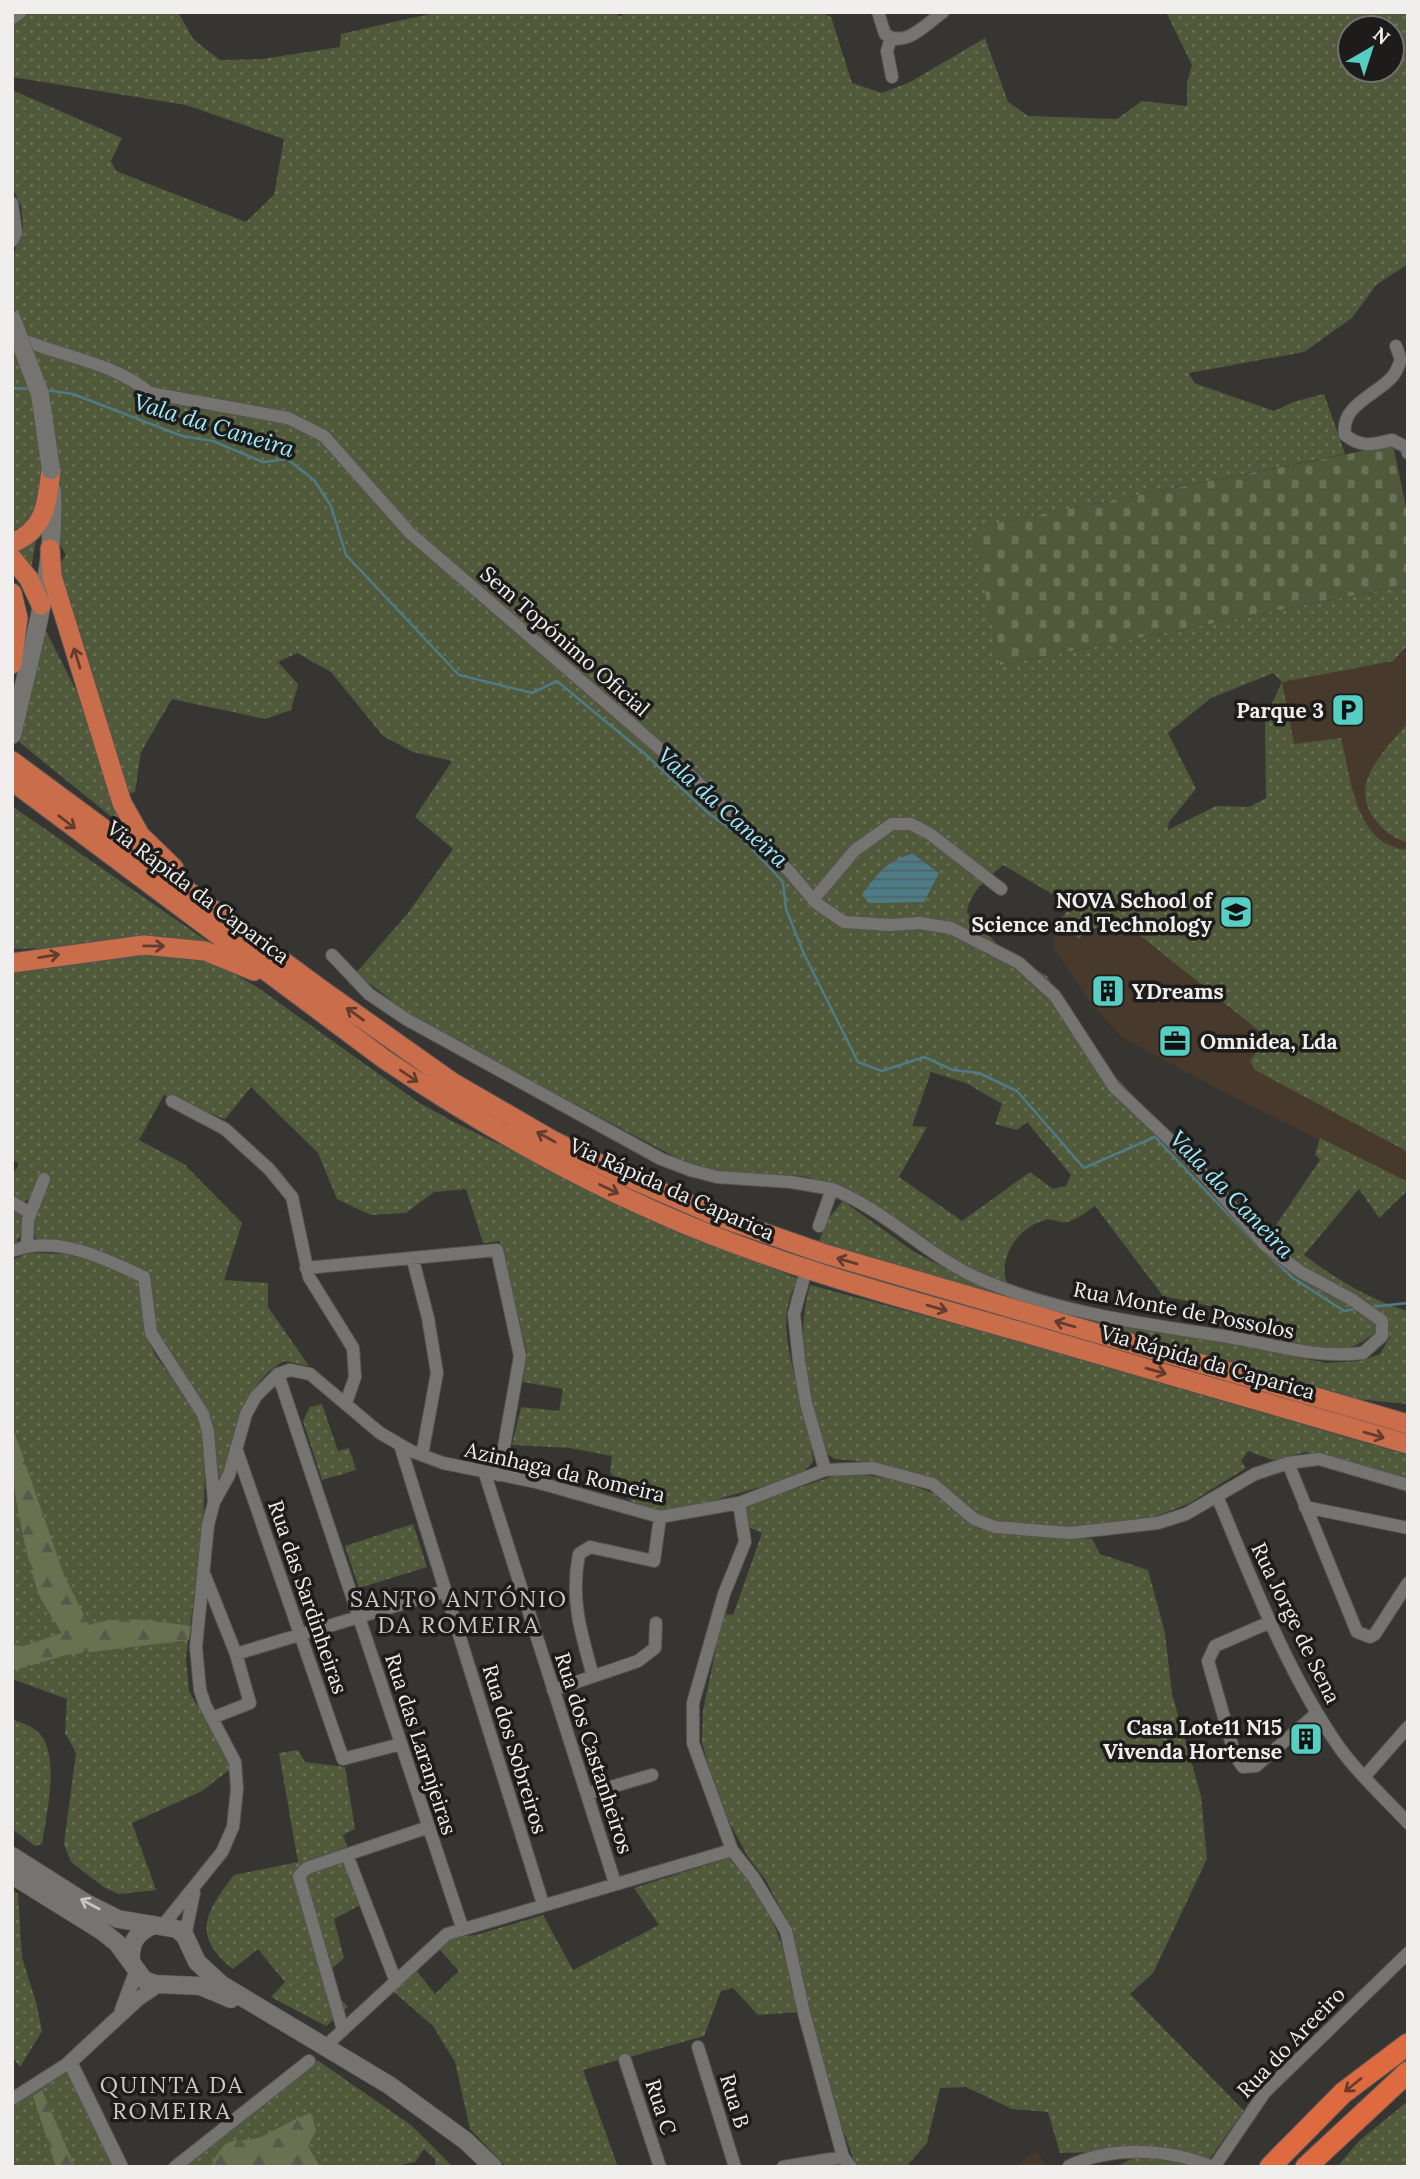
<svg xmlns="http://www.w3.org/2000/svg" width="1420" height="2179" viewBox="0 0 1420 2179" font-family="Lora,serif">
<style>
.education{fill:#473a2c}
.grass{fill:url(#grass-dots);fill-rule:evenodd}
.forest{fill:url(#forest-firs)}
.cemetery{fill:url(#cemetery-stones)}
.water{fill:url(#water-rules)}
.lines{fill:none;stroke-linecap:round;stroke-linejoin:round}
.stream{stroke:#4f7b86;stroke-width:2.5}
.minor-casing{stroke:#555351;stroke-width:14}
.tertiary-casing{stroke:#555351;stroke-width:16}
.secondary-casing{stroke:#555351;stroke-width:19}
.trunk-casing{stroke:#555351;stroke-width:21}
.motorway-casing{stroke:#555351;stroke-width:23}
.minor{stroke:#767471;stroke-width:12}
.tertiary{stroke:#767471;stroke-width:14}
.secondary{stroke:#767471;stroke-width:18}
.trunk{stroke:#c96d4a;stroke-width:19}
.motorway{stroke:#de6b40;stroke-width:21}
.secondary-bridge-casing{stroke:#555351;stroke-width:19;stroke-linecap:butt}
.secondary-bridge{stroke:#767471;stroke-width:18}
.oneway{stroke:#623c2e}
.oneway2{stroke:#c5c4c2}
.oneway3{stroke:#6a3c2a}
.labels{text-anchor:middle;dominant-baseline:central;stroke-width:7;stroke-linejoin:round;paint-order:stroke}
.street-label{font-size:21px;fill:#f0efed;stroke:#1d1c1b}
.poi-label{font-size:21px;font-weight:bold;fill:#f0efed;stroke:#1d1c1b;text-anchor:end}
.water-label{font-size:23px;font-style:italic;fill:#9cebff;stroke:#1d1c1b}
.neighbourhood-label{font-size:23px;letter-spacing:2px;fill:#cdcbc7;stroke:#1d1c1b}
</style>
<defs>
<pattern id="grass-dots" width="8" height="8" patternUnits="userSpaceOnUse" patternTransform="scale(1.75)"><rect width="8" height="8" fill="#51593b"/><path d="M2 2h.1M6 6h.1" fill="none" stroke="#6a7158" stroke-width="1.8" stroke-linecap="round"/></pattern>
<pattern id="forest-firs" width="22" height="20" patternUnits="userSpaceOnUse" patternTransform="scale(1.75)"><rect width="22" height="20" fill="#687150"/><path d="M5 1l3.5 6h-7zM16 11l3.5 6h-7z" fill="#565a4b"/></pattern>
<pattern id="cemetery-stones" width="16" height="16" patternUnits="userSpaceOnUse" patternTransform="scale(1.75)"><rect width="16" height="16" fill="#51593b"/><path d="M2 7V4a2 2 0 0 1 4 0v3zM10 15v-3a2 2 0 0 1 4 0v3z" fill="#6a7158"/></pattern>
<pattern id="water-rules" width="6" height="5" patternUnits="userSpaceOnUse" patternTransform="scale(1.75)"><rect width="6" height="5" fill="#4f7b86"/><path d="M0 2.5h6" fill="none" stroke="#4c646a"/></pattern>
</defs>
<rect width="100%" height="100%" fill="#373532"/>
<path class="education" d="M1408 645V1182L1249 1105 1121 1037 1085 995 1053 947 1059 919 1078 896 1266 798 1265 718 1282 682 1393 661Z
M1036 2151 1047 2167H1014Z"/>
<path class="grass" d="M26 12H178L193 39 220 60 262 59 340 47 341 34 438 12H619L617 17 629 12H820L831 17 852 83 882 93 910 82 985 38 1008 102 1028 116 1117 119 1142 101 1187 106V83L1192 65 1166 12H1408V264L1376 285 1352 318 1304 352 1189 373 1194 383 1274 411 1296 401 1324 394 1345 454 973 528 1000 665 1408 585V645L1393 661 1282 682 1294 744 1341 738C1351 778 1355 846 1408 850V1152L1255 1070 1250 1061 1267 1037 1112 913 1089 934 1085 932 1079 939 1060 922 1071 905 1003 865C987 879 970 891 967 913L1004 951 1047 976 1074 1025 1110 1071 1268 1237 1320 1160 1315 1154 1320 1138 1408 1182V1190L1379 1218 1359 1189 1304 1255C1336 1279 1370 1300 1408 1311V1404L1357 1399 819 1242 827 1220 843 1201 913 1251 963 1278 1036 1302 1158 1333 1236 1344 1326 1363 1360 1361 1380 1354 1390 1337 1376 1332C1363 1342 1350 1350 1333 1352 1306 1354 1244 1333 1217 1325L1220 1308 1163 1296 1095 1206C1087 1211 1075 1221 1066 1222 1059 1223 1052 1218 1045 1220 1019 1227 997 1257 1007 1283L971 1269 846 1187 803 1176 734 1173 690 1165 415 1019 356 973 408 913 453 849 415 817 452 761 413 752 383 736 331 672 297 653 278 662 298 684 291 710 265 719 172 699 141 752 135 792 124 794 59 565 66 555 57 540 30 521 12 531V260L23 226 21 205 12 187V90L122 138 111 161 116 171 246 222 274 195 284 139 186 105 12 77V23ZM1350 28H1392V70H1350ZM1273 673 1282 682 1265 718 1266 798 1249 807 1216 806 1168 830 1169 822 1196 789 1168 733 1211 698ZM931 1072 966 1083 1002 1104 995 1124 1017 1130 1027 1122 1071 1175 1066 1186 1053 1189 1030 1172 962 1221 899 1177 927 1127 912 1126Z
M36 539 31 570 12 550Z
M45 629 86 710 129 831 19 742 29 686Z
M1408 723V842C1395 840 1384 831 1376 821 1347 783 1383 753 1408 723Z
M12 806 211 944 12 949Z
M141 953 186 956 223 967 257 987 418 1102 452 1121 666 1227 797 1278C794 1288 789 1299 787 1310 781 1354 811 1415 813 1462L799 1476 687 1508 658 1511 634 1506 610 1472 612 1456 570 1448 512 1445 521 1407 559 1411 563 1389 523 1382 527 1353 500 1241 483 1243 466 1189 434 1192 406 1213 371 1215 337 1199 318 1153 251 1087 225 1119 164 1095 139 1140 184 1164 242 1223 224 1280 268 1283V1307L309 1366 284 1361C240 1386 238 1433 222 1477L215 1475 216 1446 209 1414 157 1337 152 1291 139 1267 37 1240 32 1231 40 1176 29 1200 22 1201 12 1195V1176L19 1164 12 1159V969Z
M12 1207 23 1216C25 1227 21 1239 12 1246Z
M28 1253 73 1254 136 1279 142 1293 145 1331 155 1355 199 1415 206 1439 203 1530 186 1657 189 1691 233 1767 202 1791 132 1823 156 1890 119 1894 105 1888 71 1862 64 1844 76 1753 65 1733 67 1699 12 1679V1260Z
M810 1285 978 1330 1408 1455V1482L1338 1459 1305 1452 1273 1460 1248 1451 1241 1461 1246 1468 1188 1504 1141 1522 1065 1528 994 1522 973 1512 921 1475 879 1463 835 1459 824 1452C809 1396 794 1342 810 1285Z
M322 1404 338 1451 349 1448 356 1470 322 1480 303 1421 310 1407Z
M845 1472 898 1480 938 1495 979 1529 1092 1539 1100 1554 1148 1570 1165 1633 1172 1694 1201 1796 1207 1859 1153 1973 1130 1994 1244 2111 1208 2161 1155 2150 1060 2153 1048 2112 1012 2109 966 2087 940 2088 927 2143 906 2167H859L855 2164 825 2077 789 1924 765 1879 748 1857 719 1803 702 1742 703 1711 723 1614 733 1615 762 1533 748 1527 746 1506Z
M413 1524 427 1567 359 1588 345 1546Z
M12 1719C20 1722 31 1726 37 1731 62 1753 46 1815 42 1844L35 1846 12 1829Z
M298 1750 305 1762 345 1767 355 1829 343 1835 366 1902 334 1919 344 1958 330 1970V1987L348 2007 326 2026 271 1997 285 1982 258 1949 233 1969C191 1935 205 1913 234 1875L298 1862 279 1753Z
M729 1858C777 1912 783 1944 799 2012L758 2015 733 1988 721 1991 704 2036 583 2070 618 2167H506L470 2129 455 2062 433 2026 393 1991 416 1970 435 1994 459 1971 439 1949 454 1937 476 1935 543 1915 573 1970 659 1925 634 1888Z
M12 1890 18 1894 22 1958 36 2002 42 2031 20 2067 12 2057Z
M317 2060 411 2125 453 2167H435V2159L424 2149 415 2162 391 2167H184Z
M68 2069 117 2167H12V2106Z
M1408 2101V2167H1337L1359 2141Z
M1136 2156 1207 2167H1117Z"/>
<path class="forest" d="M14 1431 64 1575 89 1625C122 1614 156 1621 191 1626L189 1640 66 1655 12 1671V1645L24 1646 62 1633C56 1623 48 1612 42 1601 29 1575 3 1455 14 1431Z
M42 2090 75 2167H56L33 2096Z
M311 2113 316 2131 308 2146 320 2167H211C228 2126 241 2148 265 2135 281 2127 294 2119 311 2113Z"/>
<path class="cemetery" d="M1393 445 1408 516V585L1000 665 972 528Z"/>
<path class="water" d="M913 854 939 873 924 902 869 903 862 895C878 873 886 861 913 854Z"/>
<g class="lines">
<path class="stream" d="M12 388 32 389
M45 390 73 394 182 436 213 441 263 462 287 459 314 480 331 506 346 555 459 675 532 693 557 681 645 754 707 812 741 837 783 882 786 909 804 954 858 1062 882 1071 924 1057 953 1070 979 1073 1017 1091 1084 1168 1155 1137 1259 1247
M1264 1251 1293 1278 1344 1311 1356 1309
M1369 1307 1408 1303"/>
<defs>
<path id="minor" d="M878 12 885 34C905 49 926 24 943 12
M891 38 887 51 892 77
M12 203 16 233 12 241
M16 337C61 357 111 361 150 393L288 418 324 436 410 533 689 774 790 872 816 903 844 922 890 925 919 923 951 928 1019 963 1055 996 1114 1087 1189 1158 1265 1245 1301 1272 1351 1299 1382 1321V1336L1363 1353C1312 1359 1266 1342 1216 1335 1137 1323 1057 1312 982 1280 928 1257 886 1210 832 1189L819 1226
M1396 346 1401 360C1399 365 1396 372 1393 376 1377 395 1340 405 1345 435 1362 448 1372 445 1392 440L1406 447 1408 453
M813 900 855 850 892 824H911L930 834 1001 889
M332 955 369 994 406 1019 661 1159 690 1170 717 1177 791 1182 832 1189
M172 1101 225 1129 269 1169 292 1197 309 1277 353 1348 355 1377 346 1403
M12 1202 30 1213
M27 1246 28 1220 44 1179
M12 1251C56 1234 104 1258 144 1277L151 1333 203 1414 208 1432 214 1502
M413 1260 428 1318 437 1373 422 1455
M306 1268 497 1250 520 1356 499 1475
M803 1281 794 1314 799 1361 806 1403 825 1470
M278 1374 462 1927
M400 1445 543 1904
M236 1448 343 1759 401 1744
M1288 1463 1357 1632 1370 1637 1375 1634 1408 1583
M485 1474 615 1883
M1217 1496C1253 1582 1286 1671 1339 1747 1358 1774 1385 1798 1408 1823
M739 1503 745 1542 724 1594 693 1703V1743L732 1850 754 1878 786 1931 804 2013 843 2157 851 2167
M1305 1507 1408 1528
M205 1576 236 1654 250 1703 212 1718
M1270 1622 1215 1646 1208 1661 1235 1756 1243 1767 1256 1766 1317 1713
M236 1654 445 1591
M593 1676C581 1633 570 1599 579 1554L590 1547 654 1561 660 1517
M553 1690 638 1661 655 1648 656 1623
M1365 1776 1408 1727
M587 1794 652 1775
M347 1855 396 1982
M164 1924 222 1852 233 1827 237 1789 235 1762 205 1705 200 1690 196 1647 208 1525 214 1502 229 1475 246 1414 256 1396 278 1374 290 1370 310 1374 380 1433 411 1451 443 1463 536 1482 660 1517 739 1503 825 1470 873 1468 933 1484 974 1519 995 1527 1070 1533 1158 1523 1186 1514 1255 1474 1288 1463 1319 1459 1408 1485
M185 1936 194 1893
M343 2030 299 1876 307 1868 429 1827
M332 2040 447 1934 732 1850
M698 2047 735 2167
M625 2060 660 2167
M12 2099 70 2062
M1069 2166C1113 2146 1168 2148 1213 2167
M175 2167 309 2061
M783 2167 843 2157
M1214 2167 1265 2092 1408 1953"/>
<path id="tertiary" d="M12 17 19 12
M122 2010 136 1972
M121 2167 70 2062 138 1999 160 1984"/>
<path id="secondary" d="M12 735C30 655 56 572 52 490
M12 1856 86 1903 118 1919 177 1929 185 1936 197 1962 222 1985 389 2085 466 2141 493 2167
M12 1875 102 1931 117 1943 144 1980 155 1984 200 1986 231 1999
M131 1960C130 1942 137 1932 154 1925"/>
<path id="trunk" d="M12 543C46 530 47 502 51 470
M50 549 52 576 122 803 140 835 174 868
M12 558 29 579 41 605
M12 593 18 618 12 664
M12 761 322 990 452 1082 552 1140 618 1173 719 1217 822 1253 1408 1424
M12 781 384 1059C486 1128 595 1189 709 1234 805 1272 905 1299 1004 1327 1139 1366 1273 1405 1408 1444
M12 963 144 945 205 951 254 971"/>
<path id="motorway" d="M1270 2167 1343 2093 1408 2044
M1306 2167 1408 2072"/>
</defs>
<use href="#minor" class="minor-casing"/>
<use href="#tertiary" class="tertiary-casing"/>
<use href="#secondary" class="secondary-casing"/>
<use href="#trunk" class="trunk-casing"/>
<use href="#motorway" class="motorway-casing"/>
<use href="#minor" class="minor"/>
<use href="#tertiary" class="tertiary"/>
<use href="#secondary" class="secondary"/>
<use href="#trunk" class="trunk"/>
<use href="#motorway" class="motorway"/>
<defs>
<path id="secondary-bridge" d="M12 320 40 394 51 470"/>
</defs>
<use href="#secondary-bridge" class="secondary-bridge-casing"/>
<use href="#secondary-bridge" class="secondary-bridge"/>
</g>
<defs><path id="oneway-shaft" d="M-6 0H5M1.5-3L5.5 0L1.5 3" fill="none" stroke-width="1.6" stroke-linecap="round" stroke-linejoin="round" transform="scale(1.75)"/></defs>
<g class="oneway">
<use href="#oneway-shaft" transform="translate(77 658) rotate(-107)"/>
<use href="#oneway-shaft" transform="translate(67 822) rotate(37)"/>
<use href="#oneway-shaft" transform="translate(154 946) rotate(1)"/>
<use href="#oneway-shaft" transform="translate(49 956) rotate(-9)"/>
<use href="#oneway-shaft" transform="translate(355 1014) rotate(-144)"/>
<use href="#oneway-shaft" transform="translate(409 1076) rotate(34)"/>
<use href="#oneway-shaft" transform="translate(546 1137) rotate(-151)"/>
<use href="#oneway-shaft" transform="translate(609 1189) rotate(26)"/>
<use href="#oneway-shaft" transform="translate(847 1261) rotate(-164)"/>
<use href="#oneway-shaft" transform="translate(937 1308) rotate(16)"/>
<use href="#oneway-shaft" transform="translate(1065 1324) rotate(-164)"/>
<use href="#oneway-shaft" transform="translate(1156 1371) rotate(16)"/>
<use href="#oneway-shaft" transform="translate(1374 1435) rotate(16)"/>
</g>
<use class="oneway2" href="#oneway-shaft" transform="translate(90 1904) rotate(-152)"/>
<use class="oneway3" href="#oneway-shaft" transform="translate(1353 2085) rotate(141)"/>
<defs>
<symbol id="parking-square" viewBox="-11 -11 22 22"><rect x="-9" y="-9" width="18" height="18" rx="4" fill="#57cec2" stroke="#1d1c1b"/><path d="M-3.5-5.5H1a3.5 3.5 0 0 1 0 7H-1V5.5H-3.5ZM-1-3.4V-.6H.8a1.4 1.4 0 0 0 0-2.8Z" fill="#111"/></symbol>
<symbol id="university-square" viewBox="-11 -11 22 22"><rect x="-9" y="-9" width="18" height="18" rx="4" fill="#57cec2" stroke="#1d1c1b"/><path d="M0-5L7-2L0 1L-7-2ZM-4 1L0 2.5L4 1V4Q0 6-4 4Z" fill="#111"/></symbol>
<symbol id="building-square" viewBox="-11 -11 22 22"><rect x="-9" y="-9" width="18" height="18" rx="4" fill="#57cec2" stroke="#1d1c1b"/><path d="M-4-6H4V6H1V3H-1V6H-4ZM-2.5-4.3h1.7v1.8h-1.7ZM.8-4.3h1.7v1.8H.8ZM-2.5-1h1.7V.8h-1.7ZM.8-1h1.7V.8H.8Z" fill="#111"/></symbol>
<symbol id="office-square" viewBox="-11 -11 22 22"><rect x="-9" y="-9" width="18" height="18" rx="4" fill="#57cec2" stroke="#1d1c1b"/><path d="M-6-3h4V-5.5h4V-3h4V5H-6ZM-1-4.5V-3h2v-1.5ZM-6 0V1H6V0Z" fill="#111"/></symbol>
</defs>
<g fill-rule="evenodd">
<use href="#parking-square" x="1329" y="691" width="38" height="38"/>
<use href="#university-square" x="1217" y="893" width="38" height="38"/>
<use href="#building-square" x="1089" y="972" width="38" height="38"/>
<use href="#office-square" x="1156" y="1022" width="38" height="38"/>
<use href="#building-square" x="1287" y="1720" width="38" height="38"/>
</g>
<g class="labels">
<g class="street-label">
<text transform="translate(565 641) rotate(41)">Sem Topónimo Oficial</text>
<text transform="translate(198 892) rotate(37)">Via Rápida da Caparica</text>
<text transform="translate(672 1189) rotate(24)">Via Rápida da Caparica</text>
<text transform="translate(1184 1310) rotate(11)">Rua Monte de Possolos</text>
<text transform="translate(1208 1362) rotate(16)">Via Rápida da Caparica</text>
<text transform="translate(565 1472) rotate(13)">Azinhaga da Romeira</text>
<text transform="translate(308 1597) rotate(71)">Rua das Sardinheiras</text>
<text transform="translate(1296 1623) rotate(64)">Rua Jorge de Sena</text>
<text transform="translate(421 1744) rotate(72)">Rua das Laranjeiras</text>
<text transform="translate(515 1749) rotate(73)">Rua dos Sobreiros</text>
<text transform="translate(594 1753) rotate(72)">Rua dos Castanheiros</text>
<text transform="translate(1291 2042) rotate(-46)">Rua do Areeiro</text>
<text transform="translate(735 2101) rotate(73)">Rua B</text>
<text transform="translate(661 2107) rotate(72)">Rua C</text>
</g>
<g class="poi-label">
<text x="1324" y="710">Parque 3</text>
<text x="1212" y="900">NOVA School of<tspan x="1212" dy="24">Science and Technology</tspan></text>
<text x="1132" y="991" text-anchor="start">YDreams</text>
<text x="1200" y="1041" text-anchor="start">Omnidea, Lda</text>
<text x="1282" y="1727">Casa Lote11 N15<tspan x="1282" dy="24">Vivenda Hortense</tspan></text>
</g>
<g class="water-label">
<text transform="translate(214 425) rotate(17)">Vala da Caneira</text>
<text transform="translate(723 807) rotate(42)">Vala da Caneira</text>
<text transform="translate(1232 1194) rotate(46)">Vala da Caneira</text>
</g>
<g class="neighbourhood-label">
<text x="459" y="1598">SANTO ANTÓNIO<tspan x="459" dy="26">DA ROMEIRA</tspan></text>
<text x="172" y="2084">QUINTA DA<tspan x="172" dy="26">ROMEIRA</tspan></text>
</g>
</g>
<rect width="1420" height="2179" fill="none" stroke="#f0efed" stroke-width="28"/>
<g transform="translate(1371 49) rotate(39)"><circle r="33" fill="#1d1c1b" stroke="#71706f" stroke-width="2"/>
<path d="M0-5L12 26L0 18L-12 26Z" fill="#57cec2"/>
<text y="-10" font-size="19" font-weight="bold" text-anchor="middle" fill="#f0efed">N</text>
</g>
</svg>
